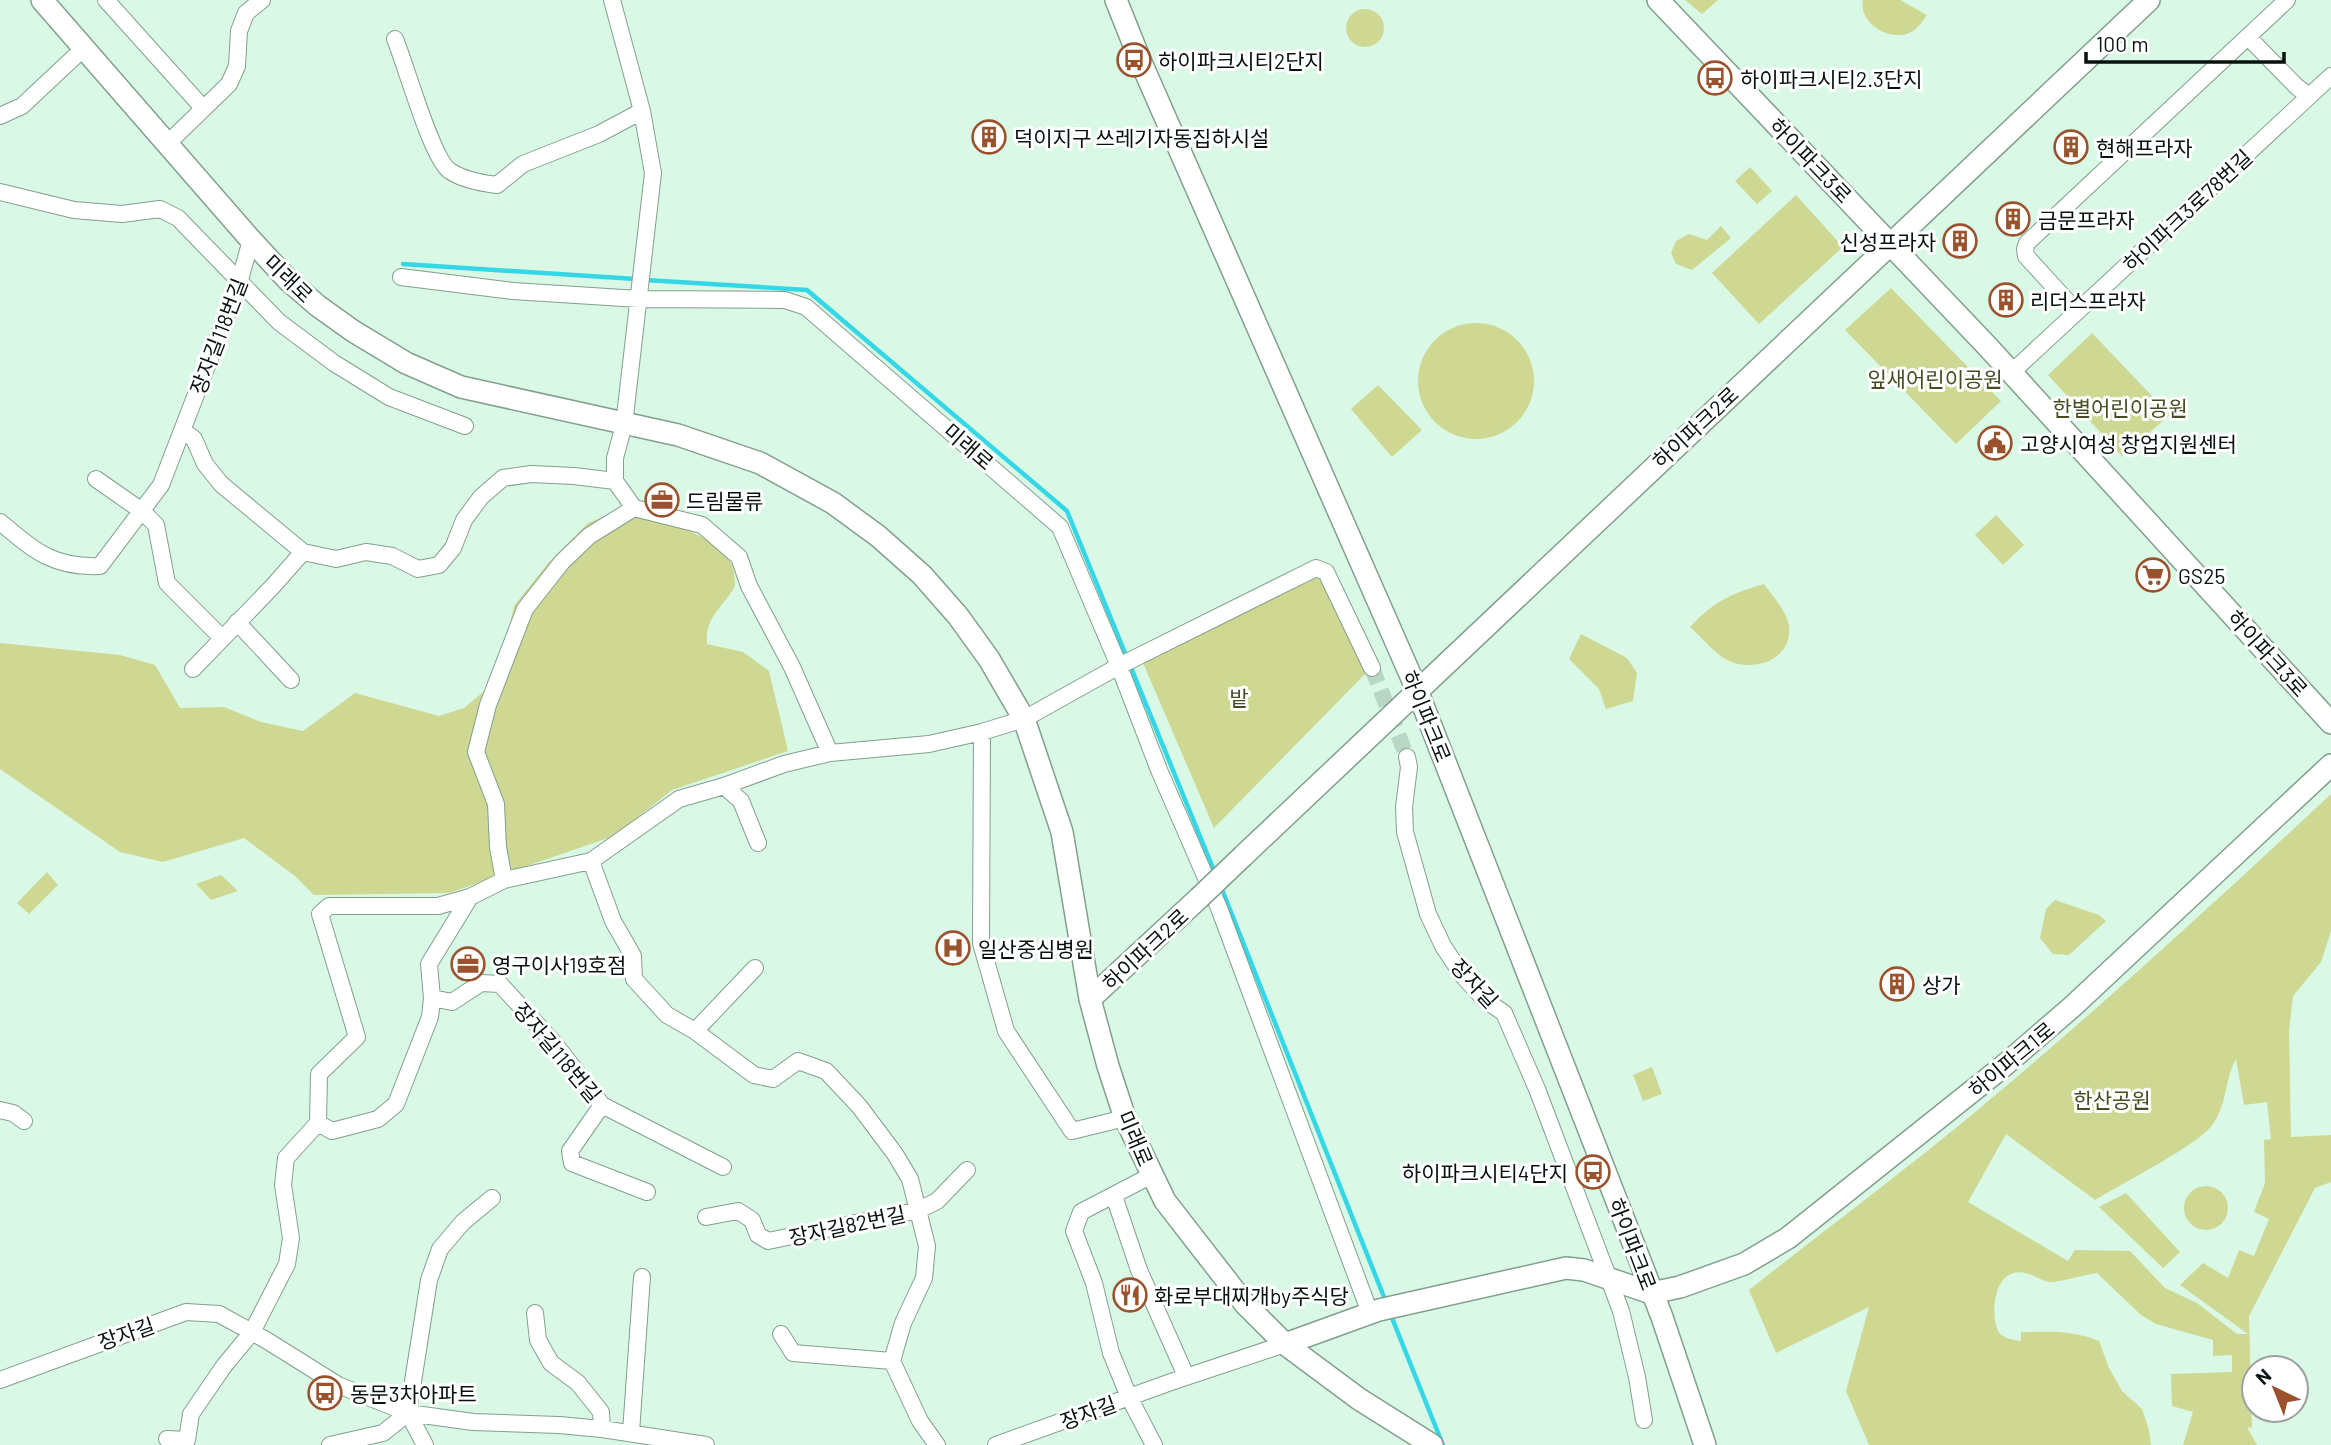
<svg xmlns="http://www.w3.org/2000/svg" width="2331" height="1445" viewBox="0 0 2331 1445" font-family="Barlow,'Noto Sans KR',sans-serif">
<style>
.green{fill:#ced892;fill-rule:evenodd}
.lines{fill:none;stroke-linecap:round;stroke-linejoin:round}
.stream{stroke:#34d7e5;stroke-width:4.5}
.street-tunnel{stroke:#bad6c4;stroke-width:16;stroke-dasharray:16 8;stroke-linecap:butt}
.street-casing{stroke:#839f8e;stroke-width:18}
.secondary-casing{stroke:#839f8e;stroke-width:24}
.street{stroke:#fff;stroke-width:16}
.secondary{stroke:#fff;stroke-width:21}
.secondary-bridge-casing{stroke:#839f8e;stroke-width:24;stroke-linecap:butt}
.secondary-bridge{stroke:#fff;stroke-width:21}
.labels{text-anchor:middle;dominant-baseline:central;stroke-width:6;stroke-linejoin:round;paint-order:stroke}
.poi-label{font-size:21px;fill:#07120c;stroke:#fff;text-anchor:start}
.street-label{font-size:21px;fill:#07120c;stroke:#fff}
.park-label{font-size:21px;fill:#474c21;stroke:#fff}
</style>
<rect width="100%" height="100%" fill="#d9f8e5"/>
<path class="green" d="M1685 0H1718L1702 14Z
M1863 0H1900L1927 15C1922 21 1918 29 1911 32 1891 43 1858 23 1863 0Z
M1346 28a19 19 0 1 1 38 0a19 19 0 1 1-38 0Z
M1750 167 1772 191 1757 204 1735 181Z
M1796 195 1843 247 1759 324 1712 273Z
M1721 226 1731 238 1692 270 1676 264 1671 253 1676 241 1689 234 1707 240Z
M1891 288 2001 401 1956 444 1845 330Z
M1418 381a58 58 0 1 1 116 0a58 58 0 1 1-116 0Z
M2092 333 2170 415 2122 456 2048 375Z
M1378 385 1422 430 1392 457 1351 409Z
M620 510C655 521 707 528 729 560 734 567 735 578 735 586 722 609 705 616 707 644L743 652 769 671 788 751 672 790 614 836 449 893 314 895 295 876 244 838 163 862 120 852 0 769V643L120 655 155 665 180 708 224 707 261 722 303 731 355 693 439 716 464 708 489 687 505 647 514 606 549 562 588 523Z
M1996 515 2024 545 2003 565 1975 535Z
M1318 573 1366 673 1214 828 1143 663Z
M1764 584C1772 595 1788 613 1789 626 1793 662 1748 675 1722 657 1711 649 1701 637 1690 627 1713 602 1732 593 1764 584Z
M1581 634 1627 658 1637 673 1633 701 1606 709 1599 689 1569 659Z
M2331 794V931L2321 962 2293 996 2289 1031 2291 1137 2331 1135V1182L2315 1188 2249 1316 2252 1428 2247 1427 2257 1445H2183L2193 1412 2172 1406 2171 1374 2232 1372V1355L2213 1356V1340L2156 1324 2141 1315 2097 1273C2088 1274 2056 1283 2049 1282 2042 1281 2036 1276 2029 1274 1999 1264 1992 1299 1995 1320 1997 1337 2006 1339 2021 1341V1332C2051 1332 2071 1330 2099 1341L2109 1368 2122 1391 2142 1409 2149 1430 2151 1445H1869L1846 1391 1869 1307 1776 1353 1749 1290C1832 1224 1918 1161 1999 1092 2113 996 2223 895 2331 794ZM2236 1059 2244 1105 2267 1102 2271 1139 2264 1140 2265 1183 2254 1212 2269 1219 2254 1256 2239 1250 2228 1278 2203 1263 2180 1285 2248 1334H2237L2197 1303 2165 1288 2130 1251 2075 1250 2068 1261 1968 1202 2006 1134 2095 1200C2119 1185 2200 1144 2213 1124 2228 1102 2225 1077 2236 1059Z
M47 872 58 885 29 914 17 903Z
M221 875 238 891 211 900 196 884Z
M2055 900 2099 915 2106 921 2069 955 2053 954 2040 938 2046 909Z
M1652 1067 1662 1094 1643 1101 1633 1075Z
M2184 1208a22 22 0 1 1 44 0a22 22 0 1 1-44 0Z
M2126 1193 2180 1252 2163 1268 2099 1207Z"/>
<g class="lines">
<path class="stream" d="M403 264 636 279
M645 280 807 290 1067 511 1215 873
M1221 887 1386 1302
M1390 1313 1443 1445"/>
<path class="street-tunnel" d="M1372 668 1407 757"/>
<defs>
<path id="street" d="M106 0 203 108
M612 0 642 111 653 173 624 425 615 458V481L634 508 702 525 739 557 749 586 792 667 830 753
M2248 37 2297 87 2309 96
M395 39C406 65 432 160 450 171 463 180 481 183 497 185L523 164 599 134 642 111
M0 116 22 106 85 47
M167 144 229 84 237 66 239 31 246 13 262 0
M0 192 74 210 122 214 160 209 178 218 279 322 334 363 389 397 465 426
M401 277 513 291 639 299 785 300 806 307 1060 527 1119 666 1159 770 1219 908 1370 1313
M2077 312 2026 256 2025 249 2027 243 2287 0
M2011 373 2331 76
M182 430 194 439 205 464 221 484 303 552 336 559 366 552 392 556 418 569 439 565 453 548 464 520 481 497 503 478 531 474 574 476 615 481
M96 479 142 511 156 525 167 583 222 638
M0 522C35 551 53 568 100 566L161 485 239 283 251 240
M237 622 291 680
M193 669 273 586 303 552
M982 732 981 943 1006 1031 1072 1131 1125 1118
M1407 757 1409 767 1404 807 1405 832 1428 914 1443 946 1463 976 1485 1000 1504 1013 1537 1089 1621 1311 1637 1377 1644 1420
M724 786 741 801 758 843
M591 861 613 921 633 956 634 979 667 1015 695 1031 754 1075 773 1079 798 1061 826 1071 859 1106 895 1154 910 1179 927 1246 924 1278 903 1323 892 1361 920 1421 937 1445
M504 880 498 847 496 804 476 752 488 705 525 609 562 562 589 536 634 508
M432 998 452 1002 481 983 500 984 555 1044 602 1105 723 1167
M695 1031 755 968
M602 1105 570 1151 572 1163 647 1192
M0 1110 13 1113 24 1121
M318 1123 332 1131 378 1119 396 1104 430 1017 432 998 429 964 470 897
M1152 1175 1081 1212 1074 1231 1094 1283 1111 1353 1129 1397 1154 1445
M1114 1196 1139 1270 1186 1376
M706 1217 738 1211 752 1220 758 1235 768 1241 919 1210 937 1201 967 1170
M535 1313 538 1340 551 1363 578 1383 601 1412 602 1429
M781 1334 793 1353 892 1361
M0 1380 186 1312 219 1314 266 1340 338 1385 408 1413 473 1422 559 1425 602 1429 706 1445
M631 1432 642 1277
M167 1439 187 1440 191 1414 224 1366 252 1332 287 1264 291 1238 283 1185 286 1158 318 1123 319 1074 357 1037 320 914 329 906H438L470 897 504 880 591 861 679 799 724 786 784 764 830 753 929 744 982 732 1024 719 1119 666 1316 568 1326 572 1372 668
M330 1445 383 1433 408 1413
M425 1445 408 1413 429 1280 440 1249 463 1222 492 1198
M996 1445 1171 1382 1285 1344"/>
<path id="secondary" d="M42 0 251 240 289 281 318 306 353 331 406 363 461 387 678 435 760 463 833 503 878 536 922 575 958 616 989 659 1024 719 1062 832 1090 999 1108 1066 1125 1118 1165 1201 1245 1304 1285 1344 1359 1399 1432 1445
M1116 0 1140 60 1417 690 1662 1317 1705 1445
M1658 0 1988 347 2331 723
M1243 856 2149 0
M1090 999 1199 898
M1285 1344 1379 1310 1566 1268 1584 1270 1651 1293 1680 1287 1744 1264 1788 1238 2000 1069 2072 1007 2331 765"/>
</defs>
<use href="#street" class="street-casing"/>
<use href="#secondary" class="secondary-casing"/>
<use href="#street" class="street"/>
<use href="#secondary" class="secondary"/>
<defs>
<path id="secondary-bridge" d="M1199 898 1243 856"/>
</defs>
<use href="#secondary-bridge" class="secondary-bridge-casing"/>
<use href="#secondary-bridge" class="secondary-bridge"/>
</g>
<defs>
<symbol id="bus-ring" viewBox="-11 -11 22 22"><circle r="9.5" fill="#fff" stroke="#99522c" stroke-width="1.5"/><path d="M-5-6H5V4H4V6H2V4H-2V6H-4V4H-5ZM-3.5-4V0h7V-4ZM-3.5 1.2v1.5H-2V1.2ZM2 1.2v1.5H3.5V1.2Z" fill="#99522c"/></symbol>
<symbol id="building-ring" viewBox="-11 -11 22 22"><circle r="9.5" fill="#fff" stroke="#99522c" stroke-width="1.5"/><path d="M-4-6H4V6H1V3H-1V6H-4ZM-2.5-4.3h1.7v1.8h-1.7ZM.8-4.3h1.7v1.8H.8ZM-2.5-1h1.7V.8h-1.7ZM.8-1h1.7V.8H.8Z" fill="#99522c"/></symbol>
<symbol id="civic-ring" viewBox="-11 -11 22 22"><circle r="9.5" fill="#fff" stroke="#99522c" stroke-width="1.5"/><path d="M-.6-6.5H3V-4.5H.6V-3L4-1V1h2V6H-6V1h2V-1L-.6-3ZM-1.2 2.5V6h2.4V2.5Z" fill="#99522c"/></symbol>
<symbol id="office-ring" viewBox="-11 -11 22 22"><circle r="9.5" fill="#fff" stroke="#99522c" stroke-width="1.5"/><path d="M-6-3h4V-5.5h4V-3h4V5H-6ZM-1-4.5V-3h2v-1.5ZM-6 0V1H6V0Z" fill="#99522c"/></symbol>
<symbol id="supermarket-ring" viewBox="-11 -11 22 22"><circle r="9.5" fill="#fff" stroke="#99522c" stroke-width="1.5"/><path d="M-6-5.5h2.5l.6 2H6L4.5 2H-2.5L-4.4-4H-6ZM-1.5 3.2a1.3 1.3 0 1 0 .1 0ZM3 3.2a1.3 1.3 0 1 0 .1 0Z" fill="#99522c"/></symbol>
<symbol id="hospital-ring" viewBox="-11 -11 22 22"><circle r="9.5" fill="#fff" stroke="#99522c" stroke-width="1.5"/><path d="M-5-5h3v3.5h4V-5h3V5h-3V1.5h-4V5h-3Z" fill="#99522c"/></symbol>
<symbol id="restaurant-ring" viewBox="-11 -11 22 22"><circle r="9.5" fill="#fff" stroke="#99522c" stroke-width="1.5"/><path d="M-5-6h1v4h1v-4h1v4h1v-4h1v5L-1.5 .5V6h-2V.5L-5-1ZM5-6V6H3V1.5H1.5Q1.5-4 5-6Z" fill="#99522c"/></symbol>
</defs>
<g fill-rule="evenodd">
<use href="#bus-ring" x="1115" y="41" width="38" height="38"/>
<use href="#bus-ring" x="1696" y="59" width="38" height="38"/>
<use href="#building-ring" x="970" y="118" width="38" height="38"/>
<use href="#building-ring" x="2052" y="128" width="38" height="38"/>
<use href="#building-ring" x="1994" y="200" width="38" height="38"/>
<use href="#building-ring" x="1941" y="222" width="38" height="38"/>
<use href="#building-ring" x="1987" y="281" width="38" height="38"/>
<use href="#civic-ring" x="1976" y="424" width="38" height="38"/>
<use href="#office-ring" x="643" y="481" width="38" height="38"/>
<use href="#supermarket-ring" x="2134" y="556" width="38" height="38"/>
<use href="#hospital-ring" x="934" y="929" width="38" height="38"/>
<use href="#office-ring" x="449" y="945" width="38" height="38"/>
<use href="#building-ring" x="1878" y="965" width="38" height="38"/>
<use href="#bus-ring" x="1574" y="1153" width="38" height="38"/>
<use href="#restaurant-ring" x="1111" y="1276" width="38" height="38"/>
<use href="#bus-ring" x="306" y="1374" width="38" height="38"/>
</g>
<g class="labels">
<g class="poi-label">
<text x="1158" y="60">하이파크시티2단지</text>
<text x="1740" y="78">하이파크시티2.3단지</text>
<text x="1014" y="137">덕이지구 쓰레기자동집하시설</text>
<text x="2096" y="147">현해프라자</text>
<text x="2038" y="219">금문프라자</text>
<text x="1936" y="241" text-anchor="end">신성프라자</text>
<text x="2030" y="300">리더스프라자</text>
<text x="2020" y="443">고양시여성 창업지원센터</text>
<text x="686" y="500">드림물류</text>
<text x="2178" y="575">GS25</text>
<text x="978" y="948">일산중심병원</text>
<text x="492" y="964">영구이사19호점</text>
<text x="1922" y="984">상가</text>
<text x="1568" y="1172" text-anchor="end">하이파크시티4단지</text>
<text x="1154" y="1295">화로부대찌개by주식당</text>
<text x="350" y="1393">동문3차아파트</text>
</g>
<g class="street-label">
<text transform="translate(1811 160) rotate(46)">하이파크3로</text>
<text transform="translate(2187 210) rotate(-43)">하이파크3로78번길</text>
<text transform="translate(289 278) rotate(44)">미래로</text>
<text transform="translate(218 336) rotate(-69)">장자길118번길</text>
<text transform="translate(1695 427) rotate(-43)">하이파크2로</text>
<text transform="translate(969 446) rotate(41)">미래로</text>
<text transform="translate(2268 653) rotate(48)">하이파크3로</text>
<text transform="translate(1427 716) rotate(68)">하이파크로</text>
<text transform="translate(1145 949) rotate(-43)">하이파크2로</text>
<text transform="translate(1475 983) rotate(47)">장자길</text>
<text transform="translate(558 1052) rotate(50)">장자길118번길</text>
<text transform="translate(2011 1059) rotate(-40)">하이파크1로</text>
<text transform="translate(1136 1138) rotate(67)">미래로</text>
<text transform="translate(847 1225) rotate(-12)">장자길82번길</text>
<text transform="translate(1633 1244) rotate(69)">하이파크로</text>
<text transform="translate(126 1333) rotate(-19)">장자길</text>
<text transform="translate(1088 1412) rotate(-20)">장자길</text>
</g>
<g class="park-label">
<text x="1935" y="378">잎새어린이공원</text>
<text x="2120" y="407">한별어린이공원</text>
<text x="1239" y="697">밭</text>
<text x="2112" y="1099">한산공원</text>
</g>
</g>
<g transform="translate(2275 1389) rotate(317)"><circle r="33" fill="#ffffff" stroke="#9ca09e" stroke-width="2"/>
<path d="M0-5L12 26L0 18L-12 26Z" fill="#99522c"/>
<text y="-10" font-size="19" font-weight="bold" text-anchor="middle" fill="#07120c">N</text>
</g>
<path d="M2086 52v10h198v-10" fill="none" stroke="#07120c" stroke-width="3.5"/>
<text x="2096" y="52" font-size="21" fill="#07120c" stroke="#ffffff" stroke-width="5" paint-order="stroke">100 m</text>
</svg>
